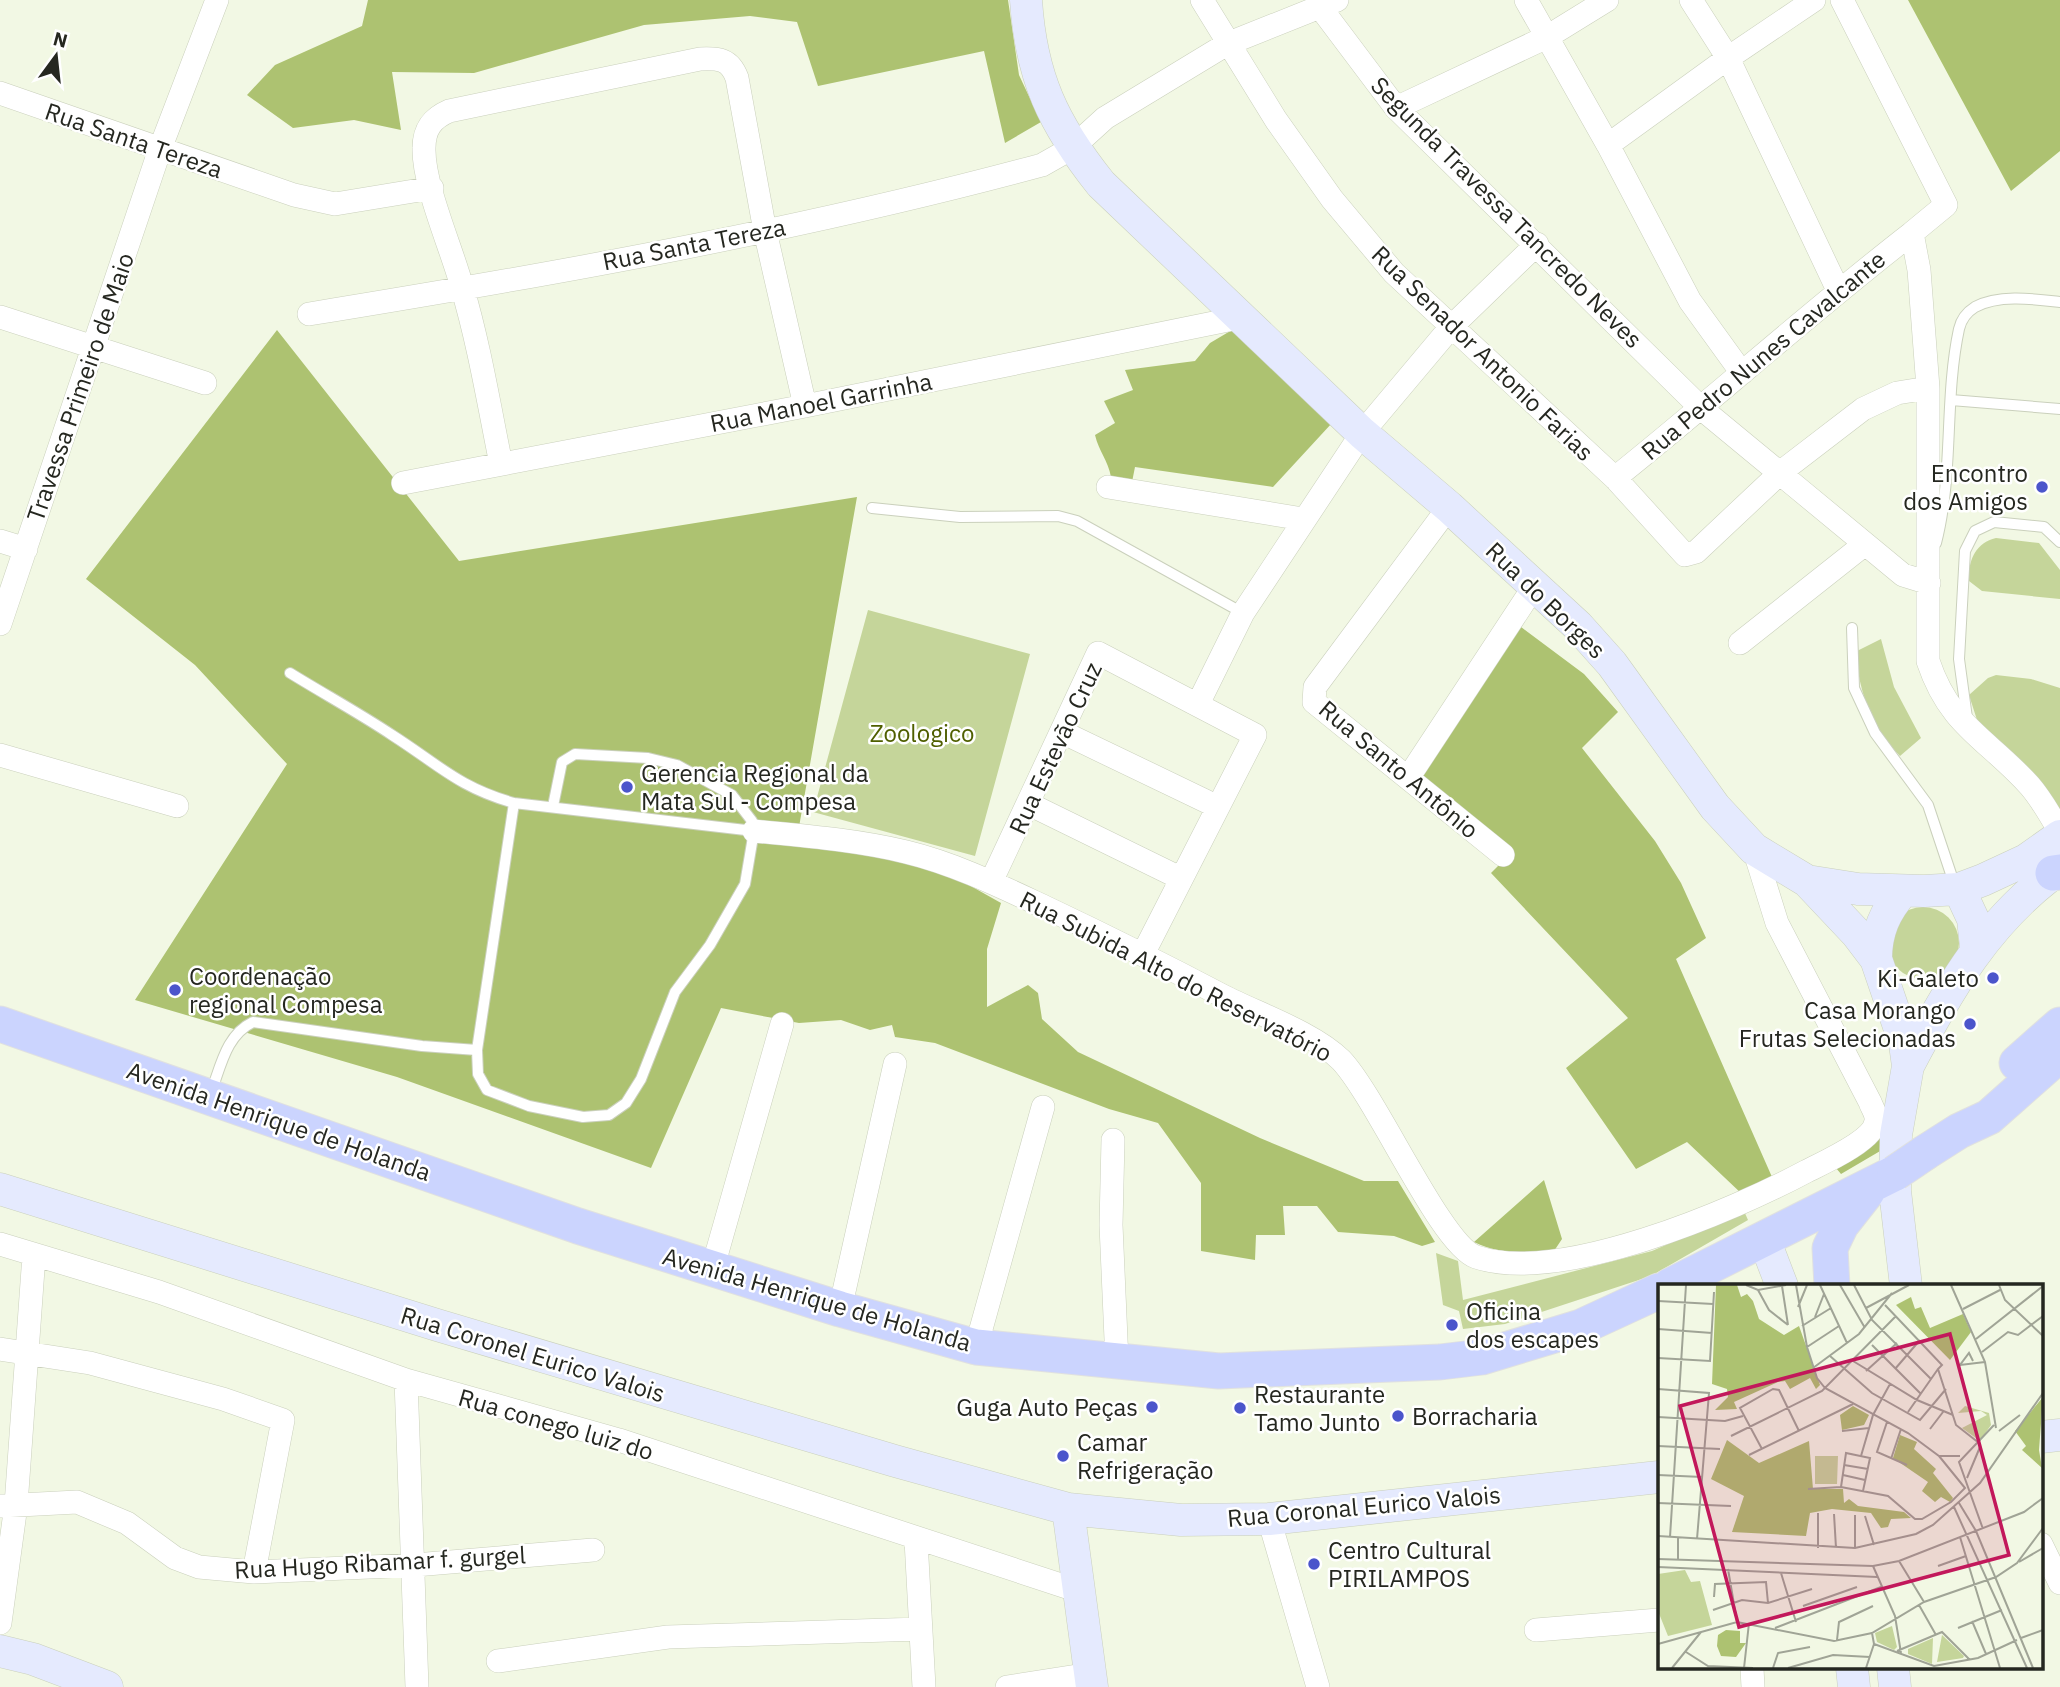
<svg xmlns="http://www.w3.org/2000/svg" width="2060" height="1687" viewBox="0 0 2060 1687" font-family="'IBM Plex Sans',sans-serif">
<style>
.green{fill:#c5d59a}
.forest{fill:#adc271}
.lines{fill:none;stroke-linecap:round;stroke-linejoin:round}
.lane-casing{stroke:#cad0bc;stroke-width:12}
.street-casing{stroke:#cad0bc;stroke-width:24}
.secondary-casing{stroke:#cad0bc;stroke-width:33}
.primary-casing{stroke:#e0e1e0;stroke-width:37}
.lane{stroke:#fff;stroke-width:10}
.street{stroke:#fff;stroke-width:23}
.secondary{stroke:#e5eafe;stroke-width:32}
.primary{stroke:#cbd4fe;stroke-width:35}
.primary-bridge-casing{stroke:#e0e1e0;stroke-width:37;stroke-linecap:butt}
.primary-bridge{stroke:#cbd4fe;stroke-width:35}
.poi-dot{fill:#4b55cb;stroke:#fff;stroke-width:2.5}
.labels{text-anchor:middle;dominant-baseline:central;stroke-width:5;stroke-linejoin:round;paint-order:stroke}
.street-label{font-size:24px;fill:#252720;stroke:#fff}
.poi-label{font-size:24px;fill:#252720;stroke:#fff;text-anchor:start}
.park-label{font-size:24px;fill:#4f5f00;stroke:#fff}
.inset-road{fill:none;stroke:#a0a496;stroke-width:2}
.view{fill:#c2185b;fill-opacity:0.15;stroke:#c2185b;stroke-width:3.5}
.inset-edge{fill:none;stroke:#252720;stroke-width:3.5}
</style>
<rect width="100%" height="100%" fill="#f2f8e4"/>
<path class="green" d="M1996 538 2039 543 2060 570V599L1982 591 1969 581C1968 561 1975 543 1996 538Z
M868 610 1030 654 975 856 813 812Z
M1881 639 1894 687 1921 738 1900 756C1869 724 1861 695 1855 652Z
M1996 675 2031 679 2060 688V812L1977 720 1969 695 1988 678Z
M1887 943a36 36 0 1 1 72 0a36 36 0 1 1-72 0Z
M1744 1211 1748 1220 1651 1276 1505 1324 1463 1329 1459 1311 1443 1305 1436 1253 1458 1261 1463 1300 1652 1251Z"/>
<path class="forest" d="M368 0H1008L1019 75 1041 122 1005 143 984 51 818 86 797 22 750 16 644 25 474 73 392 72 401 130 354 120 293 128 247 95 275 65 362 26Z
M1908 0H2060V151L2011 191Z
M277 330 459 561 857 497 799 827 953 876 1001 903 987 949V1007L1028 985 1038 993 1042 1019 1078 1052 1260 1138 1364 1181H1398L1435 1242 1422 1246 1394 1236 1338 1232 1317 1206H1283L1285 1235H1256L1255 1260 1201 1251V1183L1158 1123 1109 1109 935 1043 895 1037 892 1025 870 1030 841 1020 799 1023 721 1008 651 1168 397 1077 135 1000 287 764 195 665 86 579Z
M1232 330 1332 423 1273 487 1135 467 1132 482 1111 477C1108 460 1099 452 1095 435L1115 423 1104 401 1133 390 1125 370 1195 361 1210 343Z
M1517 624 1584 674 1618 712 1582 748 1655 841 1681 883 1706 938 1676 959 1772 1177 1743 1195 1687 1142 1636 1169 1566 1068 1628 1018 1491 873 1512 852 1419 775Z
M1887 1126V1147L1841 1174 1836 1168Z
M1544 1180 1562 1239 1554 1251C1525 1252 1500 1255 1474 1242Z"/>
<g class="lines">
<defs>
<path id="lane" d="M1951 400 2060 409
M872 508 960 517 1058 516 1077 521 1243 613
M1936 543C1954 473 1944 399 1959 329 1961 320 1967 312 1975 307 1999 294 2034 299 2060 302
M1852 628 1854 688 1875 733 1928 805 1955 886
M290 673C324 694 359 713 392 735 439 765 458 787 514 803L754 831
M1967 718 1959 659 1965 551 1975 531 1994 522 2044 527 2060 542
M514 803 477 1050 478 1074 487 1090 529 1106 583 1117 609 1115 626 1103 641 1079 675 992 710 945 745 884 754 831 752 821 732 795 677 765 648 758 575 754 562 762 553 806
M211 1092C221 1066 226 1035 253 1022L422 1046 477 1050"/>
<path id="street" d="M1202 0 1276 120 1332 199 1394 273 1615 478 1685 555 1696 552 1781 472 1863 409 1897 393 1928 388
M1526 0 1608 145 1690 301 1742 373
M1691 0 1728 58 1838 290
M1842 0 1946 205 1912 233 1919 270 1928 388V661C1950 727 1987 738 2030 786 2042 800 2051 816 2060 832
M1320 7 1396 108 1702 409 1903 575 1929 583
M0 93 294 195 335 204 432 188
M1396 108 1547 37 1607 0
M1608 145 1728 58 1814 0
M309 314C555 274 802 230 1042 165L1072 148 1105 118 1227 44 1337 0
M0 317 205 383
M501 464C489 405 479 344 462 287 452 249 423 185 424 148 424 128 433 118 449 111L700 59C719 58 730 59 737 78L765 231 805 406
M1615 478C1715 398 1810 312 1912 233
M403 483 805 406 1238 318
M1108 487 1303 519
M1449 507 1315 687 1314 702 1503 855
M0 541 26 549
M0 624 160 149 217 0
M1740 643 1865 544
M1198 704 1243 613 1362 433 1451 327 1537 244
M1062 732 1218 807
M0 755 177 806
M1408 778 1535 585
M1029 804 1180 878
M754 831C805 836 856 840 906 852 956 864 1004 888 1049 909 1108 937 1166 966 1223 996 1258 1014 1314 1033 1341 1060 1377 1098 1441 1245 1476 1257 1560 1285 1732 1211 1807 1171 1823 1163 1874 1140 1876 1121 1877 1114 1872 1108 1870 1102L1777 923 1754 849
M991 882 1098 653 1255 735 1143 954
M1113 1140 1111 1225 1117 1362
M0 1244 159 1292 406 1380 619 1440 1079 1591
M712 1270 782 1024
M840 1309 895 1064
M976 1347 1043 1107
M0 1349 90 1363 223 1399 283 1420 254 1572
M406 1380 417 1687
M0 1506 77 1502 127 1523 175 1558 199 1567 254 1572 415 1565 593 1550
M1269 1519 1318 1687
M916 1540 924 1687
M2041 1544 2060 1583
M0 1623 16 1505 34 1255
M1536 1630 1659 1620
M498 1661 668 1637 920 1629
M1752 1668 1753 1687
M1007 1687 1090 1674"/>
<path id="secondary" d="M1026 0C1031 77 1053 124 1101 184L1362 433 1449 507 1578 626 1612 664 1715 807 1754 849 1807 881 1858 889 1924 891 1959 889 1983 880 2026 860 2060 836
M1807 881 1857 934 1876 959 1905 1044 1908 1066 1896 1135 1895 1191 1906 1286
M1959 889 1973 919 1976 947
M1876 959C1876 932 1885 911 1903 891
M1908 1066C1949 988 1987 921 2060 868
M0 1189 437 1325 895 1461 1068 1509 1181 1520 1269 1519 1659 1477
M1764 1239 1782 1286
M2041 1437 2060 1435
M1068 1509 1092 1687
M0 1651 33 1659 107 1687
M1852 1668 1854 1687
M1893 1668 1895 1687"/>
<path id="primary" d="M2053 873 2060 872
M0 1024 578 1226 840 1309 976 1347 1219 1371 1440 1362 1482 1357 1581 1327 1659 1291
M2017 1063 2060 1025
M1926 1152 1959 1131 1989 1117 2060 1054
M1670 1286 1895 1173
M1832 1286 1830 1248 1841 1225 1867 1192"/>
</defs>
<use href="#lane" class="lane-casing"/>
<use href="#street" class="street-casing"/>
<use href="#secondary" class="secondary-casing"/>
<use href="#primary" class="primary-casing"/>
<use href="#lane" class="lane"/>
<use href="#street" class="street"/>
<use href="#secondary" class="secondary"/>
<use href="#primary" class="primary"/>
<defs>
<path id="primary-bridge" d="M1895 1173 1926 1152"/>
</defs>
<use href="#primary-bridge" class="primary-bridge-casing"/>
<use href="#primary-bridge" class="primary-bridge"/>
</g>
<g class="poi-dot">
<circle cx="2042" cy="487" r="7"/>
<circle cx="627" cy="787" r="7"/>
<circle cx="1993" cy="978" r="7"/>
<circle cx="175" cy="990" r="7"/>
<circle cx="1970" cy="1024" r="7"/>
<circle cx="1452" cy="1325" r="7"/>
<circle cx="1152" cy="1407" r="7"/>
<circle cx="1240" cy="1408" r="7"/>
<circle cx="1398" cy="1416" r="7"/>
<circle cx="1063" cy="1456" r="7"/>
<circle cx="1314" cy="1564" r="7"/>
</g>
<g class="labels">
<g class="street-label">
<text transform="translate(134 140) rotate(19)">Rua Santa Tereza</text>
<text transform="translate(1507 212) rotate(45)">Segunda Travessa Tancredo Neves</text>
<text transform="translate(694 244) rotate(-11)">Rua Santa Tereza</text>
<text transform="translate(1483 353) rotate(44)">Rua Senador Antonio Farias</text>
<text transform="translate(1763 355) rotate(-40)">Rua Pedro Nunes Cavalcante</text>
<text transform="translate(80 387) rotate(-71)">Travessa Primeiro de Maio</text>
<text transform="translate(821 402) rotate(-11)">Rua Manoel Garrinha</text>
<text transform="translate(1546 600) rotate(44)">Rua do Borges</text>
<text transform="translate(1055 748) rotate(-65)">Rua Estevão Cruz</text>
<text transform="translate(1399 769) rotate(40)">Rua Santo Antônio</text>
<text transform="translate(1176 976) rotate(27)">Rua Subida Alto do Reservatório</text>
<text transform="translate(279 1121) rotate(19)">Avenida Henrique de Holanda</text>
<text transform="translate(817 1299) rotate(16)">Avenida Henrique de Holanda</text>
<text transform="translate(533 1354) rotate(17)">Rua Coronel Eurico Valois</text>
<text transform="translate(556 1424) rotate(16)">Rua conego luiz do</text>
<text transform="translate(1364 1506) rotate(-5)">Rua Coronal Eurico Valois</text>
<text transform="translate(380 1562) rotate(-3)">Rua Hugo Ribamar f. gurgel</text>
</g>
<g class="poi-label">
<text x="2028" y="473" text-anchor="end">Encontro<tspan x="2028" dy="28">dos Amigos</tspan></text>
<text x="641" y="773">Gerencia Regional da<tspan x="641" dy="28">Mata Sul - Compesa</tspan></text>
<text x="189" y="976">Coordenação<tspan x="189" dy="28">regional Compesa</tspan></text>
<text x="1979" y="978" text-anchor="end">Ki-Galeto</text>
<text x="1956" y="1010" text-anchor="end">Casa Morango<tspan x="1956" dy="28">Frutas Selecionadas</tspan></text>
<text x="1466" y="1311">Oficina<tspan x="1466" dy="28">dos escapes</tspan></text>
<text x="1254" y="1394">Restaurante<tspan x="1254" dy="28">Tamo Junto</tspan></text>
<text x="1138" y="1407" text-anchor="end">Guga Auto Peças</text>
<text x="1412" y="1416">Borracharia</text>
<text x="1077" y="1442">Camar<tspan x="1077" dy="28">Refrigeração</tspan></text>
<text x="1328" y="1550">Centro Cultural<tspan x="1328" dy="28">PIRILAMPOS</tspan></text>
</g>
<g class="park-label">
<text x="922" y="733">Zoologico</text>
</g>
</g>
<g transform="translate(1658 1284)">
<rect width="385" height="385" fill="#f2f8e4"/>
<path d="M307 122 331 129 333 141 322 157 304 144 329 131 323 127 300 129ZM157 172H180L179 200H157ZM27 286 33 298 42 297 54 341 10 352 0 327V290ZM234 342 239 363 236 366 219 358 217 349ZM284 351 306 372 305 374 279 378ZM275 354 274 380 250 370V365Z" fill="#c5d59a"/>
<path d="M58 1H79L83 13 89 10 95 17 101 35 126 51 141 42 162 101 158 105 152 94 132 105 127 97 120 98 76 118 79 125 57 126 70 113 69 105 54 100ZM253 13 257 25 263 23 272 44 305 30 313 48 292 76 238 21ZM385 113 381 166 384 184 364 166 368 162 357 147ZM195 122 211 131 206 141 184 146 182 131ZM242 151 259 158 256 165 278 185 275 189 295 214 292 218 283 213 277 218 264 207 270 198 235 174ZM69 156 101 179 151 157 155 205H185L186 219 191 215 200 222 246 228 253 234 233 235 230 243 223 244 213 229 174 225 152 229 148 252 74 248 86 212 53 195ZM68 346 82 347V359H88L78 373 63 372 59 362 60 351Z" fill="#adc271"/>
<path class="inset-road" d="M88 1 100 6 128 1M138 1 149 63 159 94 167 104 250 149 281 172H302M162 1 189 59M182 1 207 44M196 1 214 36 273 95M293 1 327 78 338 144M341 1 347 16 385 52M124 2 130 41M100 6 111 26 130 41M0 17 55 20M227 21 284 81 280 85 298 141 321 159M140 23 149 1M208 24 251 1M305 25 342 6M157 33 166 10M144 42 173 24M0 45 54 49M318 55 385 2M214 61 263 110M149 63 181 42M324 68 350 48 360 51 385 32M172 72 214 109 262 136 288 105M0 74 52 77 56 8M195 77 259 116 295 131M315 77 311 69 302 81 327 78M155 84 201 50 234 9M237 85 262 56M208 87 239 59M0 105 51 109 39 255M250 128 280 85M0 133 67 137 85 132M229 138 219 168 249 181M272 145 285 128M184 147 211 144M341 147 362 131M73 152 164 107 238 32M0 162 62 165M104 165 82 124 115 105 121 106 141 147M91 171 195 120M203 172 215 131 232 100M233 175 243 145M186 181 210 185M0 191 44 193M185 191 207 196M309 194 322 163M183 203 188 169 212 174 205 207M150 205 183 203 230 212 257 235H264L293 218 307 204 281 172M0 219 73 222M301 219 318 247 375 384M296 223 369 384M176 230 178 264M207 232 216 261M325 245 301 178 336 141M0 252 197 264 258 250 275 241 322 199 385 109M12 253 28 1M302 253 342 384M160 264V229M197 264V231M0 275 215 282 241 277 366 228 385 214M20 276V254M241 277 266 318M361 278 385 264M215 282 237 332 243 369M280 282 308 272M0 283 219 293M70 285 79 338M123 289 138 338M56 313 57 300 108 298 110 319M261 321 278 351M145 322 199 303M55 326 84 316 110 319 154 305M314 337 328 370M117 344 223 303M300 344 344 326M214 349 216 360 276 382 320 374 359 356M363 354 385 346M179 356 181 338 215 322M0 360 79 338 176 357 214 349 266 318 338 293 359 279 385 244M239 367 284 348 312 376M28 368 50 382 95 384M14 384 43 348M86 384 91 339M115 384 120 369 152 363M130 384 175 371 212 373M208 384 216 360"/>
<path class="view" d="M292 50 351 271 81 343 22 122Z"/>
<rect width="385" height="385" class="inset-edge"/>
</g>
<g transform="translate(56 56) rotate(15)" stroke="#ffffff" stroke-width="5" paint-order="stroke">
<path d="M0-5L12 26L0 18L-12 26Z" fill="#252720"/>
<text y="-10" font-size="19" font-weight="bold" text-anchor="middle" fill="#252720">N</text>
</g>
</svg>
